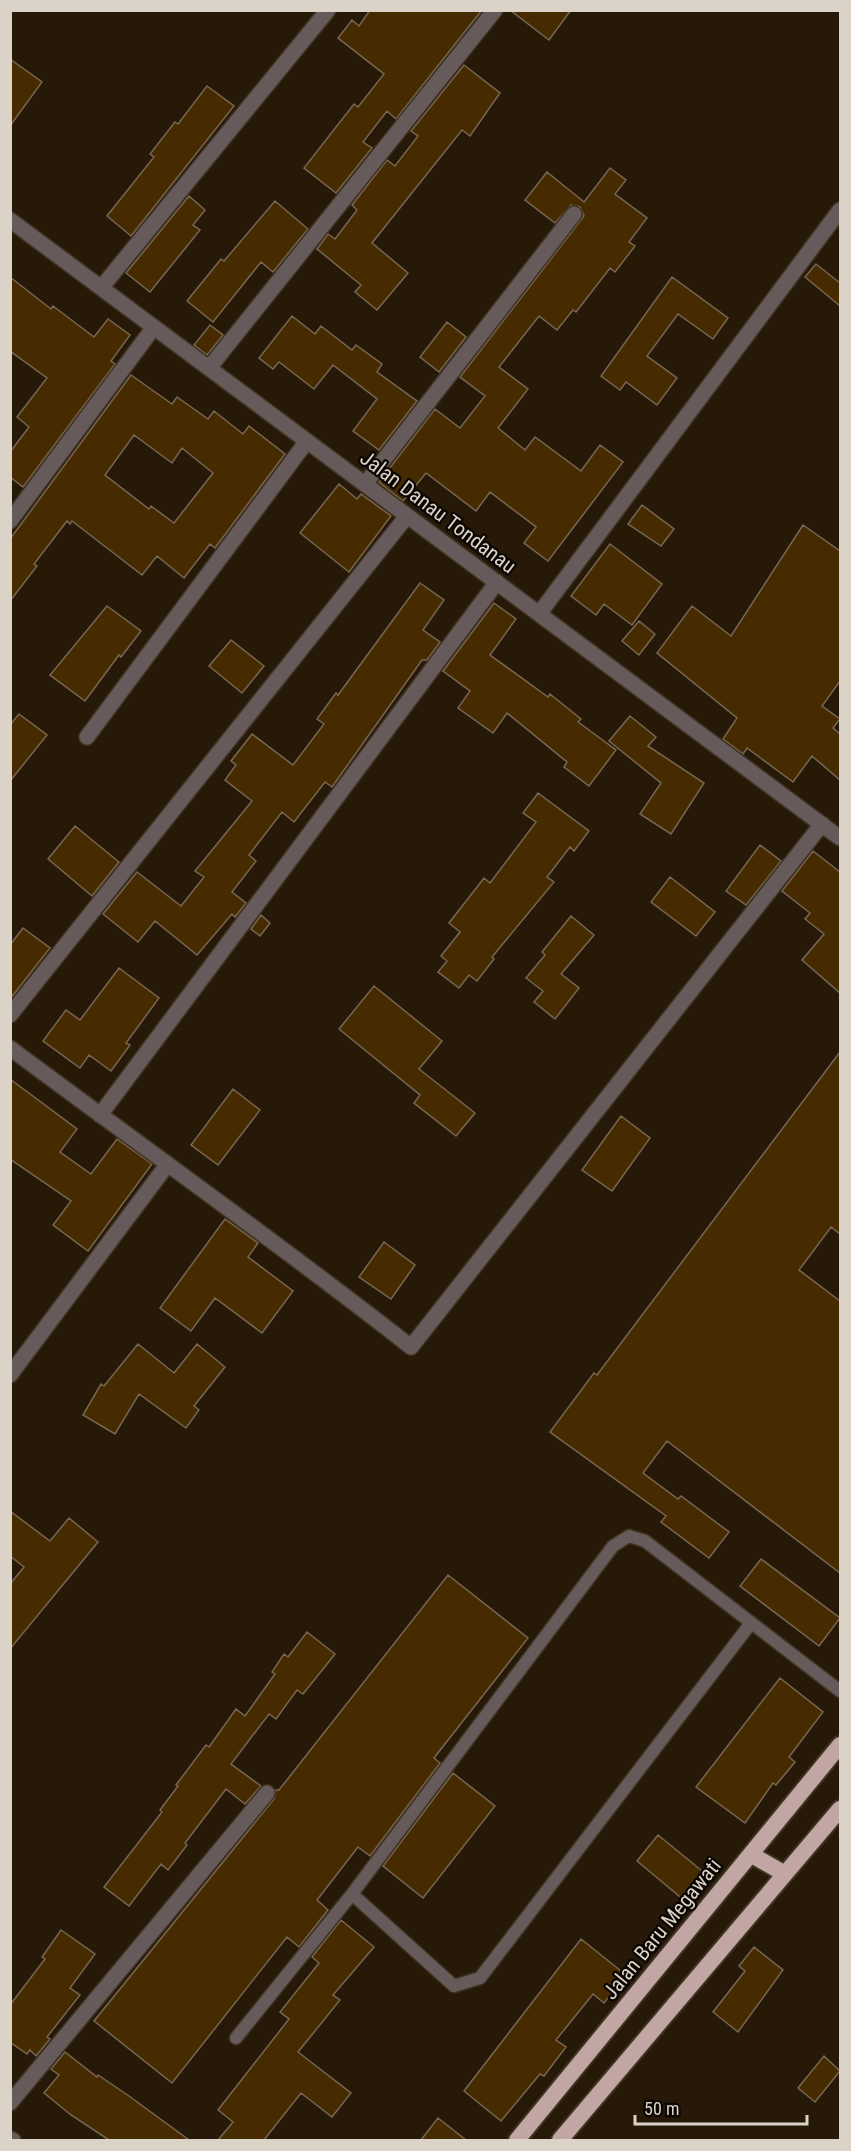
<svg xmlns="http://www.w3.org/2000/svg" width="851" height="2151" viewBox="0 0 851 2151" font-family="'Roboto Condensed',sans-serif">
<style>
.building{fill:#472b00;stroke:#786754;stroke-width:1.5;fill-rule:evenodd}
.lines{fill:none;stroke-linecap:round;stroke-linejoin:round}
.service-casing{stroke:#3f3322;stroke-width:15}
.minor-casing{stroke:#3f3322;stroke-width:18}
.tertiary-casing{stroke:#3f3322;stroke-width:18}
.trunk-casing{stroke:#3f3322;stroke-width:20}
.service{stroke:#675a5a;stroke-width:12}
.minor{stroke:#675a5a;stroke-width:15}
.tertiary{stroke:#675a5a;stroke-width:15}
.trunk{stroke:#c2a6a4;stroke-width:16}
.labels{text-anchor:middle;dominant-baseline:central;stroke-width:4.5;stroke-linejoin:round;paint-order:stroke}
.street-label{font-size:21px;fill:#dcd3c8;stroke:#0b0602}
</style>
<rect width="100%" height="100%" fill="#261907"/>
<path class="building" d="M370 10H482L396 119 387 111 363 142 372 148 336 193 304 168 354 104 358 107 384 74 338 38 352 20 359 26Z
M510 10H571L549 40Z
M10 59 42 82 10 126Z
M464 65 500 93 470 136 462 130 372 243 408 273 377 310 355 292 361 285 317 249 328 234 335 239 357 210 352 205 387 160 395 166 418 136 411 131Z
M207 86 234 106 131 236 107 216 154 157 150 154 175 122 178 124Z
M610 168 626 180 615 194 647 218 629 242 635 246 615 272 610 268 576 312 573 310 557 330 539 316 499 367 528 389 498 428 525 450 535 437 581 471 600 445 623 462 548 561 524 543 536 527 490 492 476 511 426 473 403 501 379 482 435 409 460 428 485 396 460 377 584 216 580 207 571 205 555 223 525 200 547 172 584 202Z
M189 196 205 210 193 225 200 230 150 292 126 273Z
M275 201 308 229 273 272 261 262 213 322 187 301 221 259 224 261Z
M816 264 840 283V306L805 277Z
M10 277 51 309 53 306 94 337 108 319 130 335 111 361 115 364 23 487 10 477V452L29 427 17 417 47 378 10 351Z
M672 277 728 318 713 339 678 314 647 356 677 378 657 405 626 382 620 390 601 376Z
M292 316 315 334 321 326 352 350 356 345 382 364 377 372 417 401 379 450 353 431 377 399 333 365 314 389 279 362 273 369 259 358Z
M447 322 466 337 439 372 420 357Z
M210 325 223 335 207 355 194 345Z
M131 375 172 404 177 397 208 419 214 411 243 434 249 426 285 454 215 548 210 544 184 578 157 556 142 575 72 521 70 524 67 521 34 564 37 566 10 601V539ZM134 435 172 463 182 448 213 473 174 523 151 506 149 509 105 475Z
M339 484 357 499 361 494 391 516 349 572 300 533Z
M642 505 674 529 661 546 628 524Z
M803 525 840 551V681L822 706 840 719 833 728 840 734V780L812 756 793 782 747 748 743 754 723 739 737 718 657 653 692 606 731 636Z
M610 544 662 584 632 625 604 604 596 615 571 596Z
M420 583 444 600 423 630 440 642 427 660H422L332 787 325 782 294 822 282 812 249 855 256 861 232 892 246 903 235 917 232 914 197 955 155 921 138 942 103 914 137 872 181 906 204 877 195 871 252 801 225 780 236 765 231 761 252 734 293 765 324 724 317 719 336 693 338 695Z
M494 603 516 619 490 655 548 697 550 694 581 719 578 722 616 750 589 786 564 767 567 762 507 713 493 733 458 708 470 691 443 671Z
M107 606 141 631 121 657 119 655 85 701 50 675Z
M639 621 655 634 639 655 622 641Z
M231 640 264 666 242 693 209 666Z
M19 714 47 735 10 781V725Z
M630 716 656 737 648 746 704 783 671 834 640 814 661 783 609 741Z
M538 793 589 831 574 851 570 847 547 877 554 882 492 957 494 959 477 981 469 975 459 988 438 972 447 961 441 956 460 932 449 923 484 878 490 883 536 822 523 813Z
M75 826 119 862 92 896 48 859Z
M760 845 781 861 746 905 726 891Z
M813 851 840 872V993L802 960 824 934 805 919 810 913 782 891Z
M670 877 715 912 696 936 651 902Z
M261 915 270 923 260 936 251 929Z
M571 916 594 935 561 974 579 988 555 1019 534 1002 543 991 526 978 545 955 542 952Z
M23 928 50 948 10 999V945Z
M119 968 159 998 126 1043 130 1045 111 1071 89 1055 80 1068 43 1041 66 1010 80 1020Z
M374 986 442 1041 419 1069 475 1113 456 1136 414 1103 420 1095 339 1029Z
M840 1052V1234L831 1227 799 1270 840 1301V1573L667 1441 643 1473 678 1499 681 1496 729 1532 709 1558 661 1522 666 1516 550 1432 594 1373 597 1375Z
M10 1079 77 1129 60 1152 91 1174 117 1139 152 1164 88 1251 53 1225 71 1201 10 1159Z
M233 1089 260 1110 218 1165 191 1145Z
M621 1116 650 1138 612 1191 582 1170Z
M225 1219 258 1243 248 1257 293 1291 262 1333 215 1298 191 1331 160 1308Z
M384 1242 415 1265 391 1299 359 1277Z
M138 1344 174 1373 197 1344 225 1367 194 1406 199 1410 186 1428 139 1394 115 1434 83 1415 101 1384 104 1386Z
M10 1511 50 1541 69 1518 98 1542 10 1649V1584L24 1567 10 1556Z
M761 1559 840 1618 819 1646 740 1586Z
M448 1575 528 1638 434 1758 440 1763 370 1856 358 1847 317 1900 328 1910 299 1947 287 1937 172 2083 94 2021 274 1799 276 1790H279Z
M307 1632 335 1654 303 1694 297 1690 276 1719 269 1714 231 1764 261 1786 245 1804 226 1789 185 1843 187 1845 168 1870 161 1864 129 1906 104 1887 162 1812 160 1810 178 1786 176 1785 206 1745 209 1747 236 1709 245 1716 275 1674 272 1672 284 1654 288 1657Z
M780 1678 823 1712 789 1757 795 1762 776 1785 773 1783 745 1823 696 1787Z
M453 1773 495 1806 423 1898 383 1866Z
M658 1835 707 1875 685 1901 637 1861Z
M341 1920 374 1947 333 1995 340 2000 298 2052 351 2093 332 2117 301 2093 264 2140H218L233 2122 218 2110 289 2019 280 2012 319 1963 312 1957Z
M61 1930 95 1954 70 1988 80 1995 47 2037 50 2039 36 2056 30 2050 27 2054 10 2042V2005L45 1959 42 1957Z
M581 1939 626 1975 604 2003 593 1994 556 2040 566 2047 544 2076 540 2074 501 2121 464 2091Z
M754 1947 783 1970 738 2032 713 2012 745 1971 739 1966Z
M65 2052 97 2077 98 2075 129 2096 189 2140H109L71 2115 44 2093 59 2075 51 2069Z
M824 2056 840 2071 815 2102 798 2088Z
M438 2118 466 2140H421Z"/>
<g class="lines">
<defs>
<path id="service" d="M352 1894 454 1986 480 1978 751 1623
M236 2038 352 1894 613 1546 629 1536 645 1541 840 1691"/>
<path id="minor" d="M10 220 840 838
M101 288 328 10
M209 368 495 10
M365 484 574 214
M10 521 154 327
M539 614 840 210
M87 737 307 441
M10 1015 407 516
M10 1048C144 1148 280 1244 411 1347L822 824
M100 1115 497 582
M10 1375 167 1165
M10 2103 267 1793"/>
<path id="tertiary" d="M10 2139 13 2140"/>
<path id="trunk" d="M752 1855 785 1874
M517 2140 840 1745
M560 2140 840 1809"/>
</defs>
<use href="#service" class="service-casing"/>
<use href="#minor" class="minor-casing"/>
<use href="#tertiary" class="tertiary-casing"/>
<use href="#trunk" class="trunk-casing"/>
<use href="#service" class="service"/>
<use href="#minor" class="minor"/>
<use href="#tertiary" class="tertiary"/>
<use href="#trunk" class="trunk"/>
</g>
<g class="labels">
<g class="street-label">
<text transform="translate(438 512) rotate(37)">Jalan Danau Tondanau</text>
<text transform="translate(662 1929) rotate(-51)">Jalan Baru Megawati</text>
</g>
</g>
<rect width="851" height="2151" fill="none" stroke="#dcd3c8" stroke-width="24"/>
<path d="M635 2115v9h172v-9" fill="none" stroke="#dcd3c8" stroke-width="3"/>
<text x="644" y="2115" font-size="18" fill="#dcd3c8" stroke="#0b0602" stroke-width="4.5" paint-order="stroke">50 m</text>
</svg>
